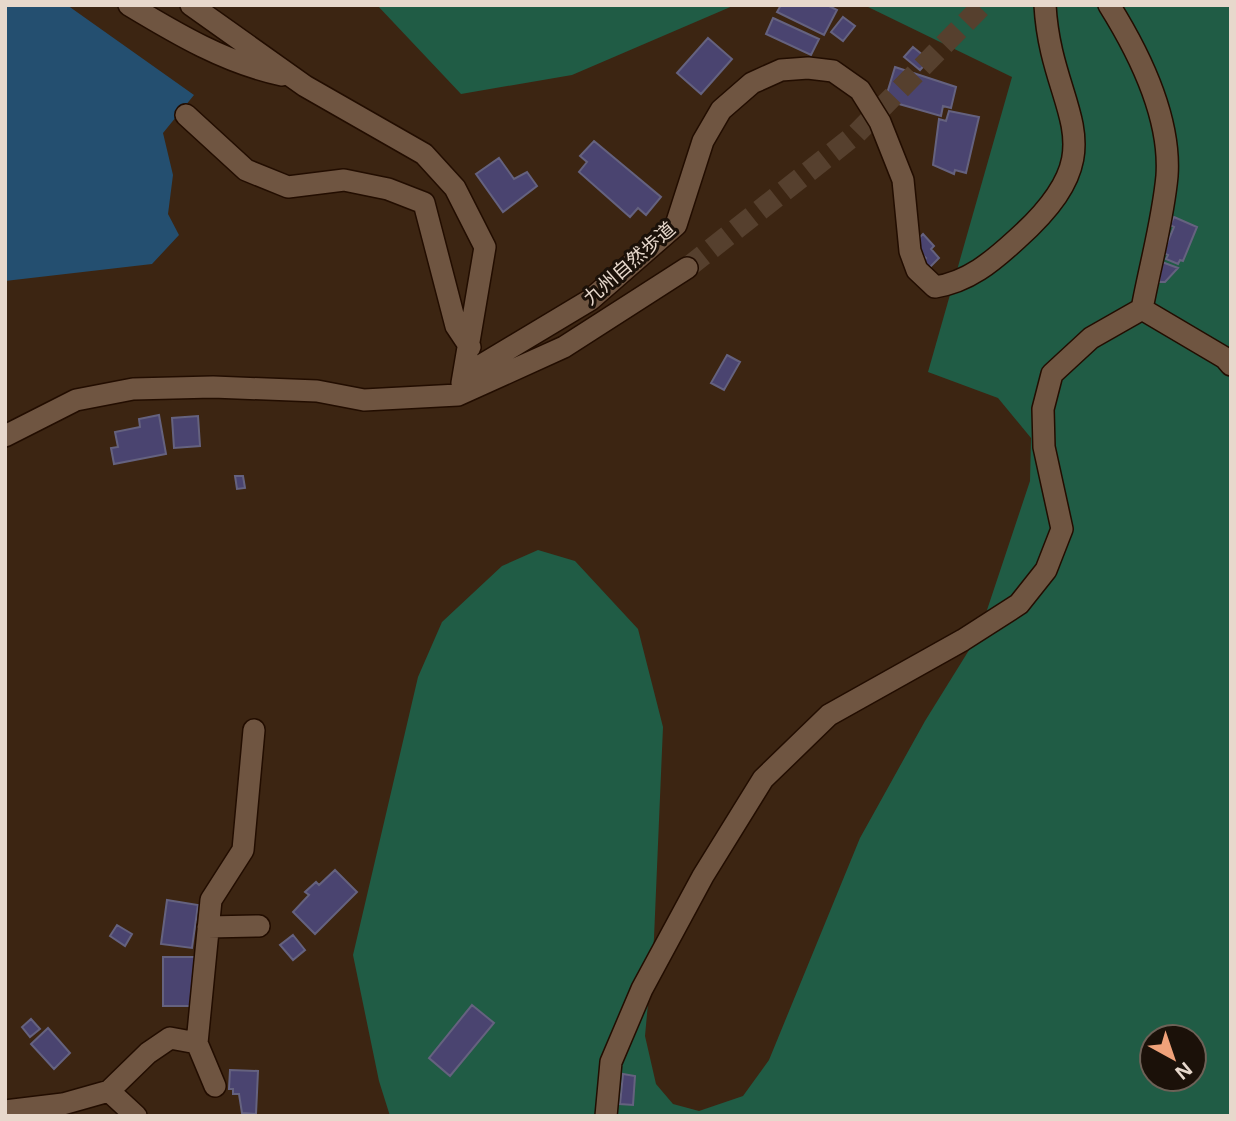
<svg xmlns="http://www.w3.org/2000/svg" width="1236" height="1121" viewBox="0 0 1236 1121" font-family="'Open Sans','Noto Sans JP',sans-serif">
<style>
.forest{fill:#205c45;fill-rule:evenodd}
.water{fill:#244f70}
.building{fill:#4a4470;stroke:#65627f;stroke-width:2}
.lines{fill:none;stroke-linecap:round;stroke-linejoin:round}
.minor-tunnel{stroke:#56402e;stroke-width:21;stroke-dasharray:21 10;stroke-linecap:butt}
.minor-casing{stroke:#220d00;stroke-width:24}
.minor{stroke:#6f5541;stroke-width:21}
.labels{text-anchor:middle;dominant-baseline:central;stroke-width:6;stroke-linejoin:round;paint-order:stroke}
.street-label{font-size:19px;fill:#e7d8cc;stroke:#1b1109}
</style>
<rect width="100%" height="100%" fill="#3c2512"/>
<path class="forest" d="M377 5H735L572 75 461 94Z
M864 5H1231V1116H390L379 1081 353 955 418 677 442 622 502 566 538 550 575 561 638 629 663 727 654 938 645 1036 656 1084 673 1104 699 1111 743 1096 769 1060 860 838 925 721 979 634 1030 481 1031 438 998 398 928 372 1012 77ZM1152 1037H1194V1079H1152Z"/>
<path class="water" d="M5 5H67L194 95 163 133 173 175 168 214 179 235 152 264 5 281Z"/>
<path class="building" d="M781 5H827L837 10 824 35 777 12Z
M843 17 855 26 843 41 831 32Z
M773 18 819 39 811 55 766 34Z
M708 38 732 59 701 94 677 73Z
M913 47 929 60 920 70 904 57Z
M895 67 956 87 951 108 943 106 941 116 885 100Z
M949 111 979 117 966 173 955 170 954 174 933 165 939 119 946 121Z
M594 141 661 197 646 215 638 208 630 217 579 172 587 162 580 156Z
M499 158 514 179 527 172 537 186 503 212 476 174Z
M1174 217 1197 227 1183 261 1180 260 1178 264 1166 259 1168 255 1163 253 1174 227 1170 225Z
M923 234 934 246 931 249 939 258 928 269 922 263 926 258 916 249 915 242Z
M1162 262 1178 268 1165 282H1159Z
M727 355 740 362 724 390 711 383Z
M159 415 166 454 114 464 111 448 118 447 115 432 140 427 139 419Z
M198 416 200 446 174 448 172 418Z
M235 476H243L245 488 237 489Z
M335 870 357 892 315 934 293 912 309 895 305 892 316 882 319 885Z
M167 900 198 905 192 948 161 944Z
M117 925 132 934 125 946 110 936Z
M293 935 305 950 293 960 280 945Z
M163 957H197L196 1006H163Z
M472 1005 494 1023 450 1076 429 1058Z
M31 1019 40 1029 30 1037 22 1027Z
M48 1028 70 1053 54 1069 31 1044Z
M230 1070 258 1071 256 1114 242 1113 239 1094H233V1089H229Z
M623 1074 635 1076 633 1105 620 1104Z"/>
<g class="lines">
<path class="minor-tunnel" d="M687 268 856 134 983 5"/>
<defs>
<path id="minor" d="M129 5C177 34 226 63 282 75
M191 5 305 86 424 154 455 188 485 247 462 383
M1109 5C1139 53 1171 118 1167 176 1163 220 1150 266 1142 309
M186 115 246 170 288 187 344 180 388 189 424 203 456 326 470 347
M1142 309 1225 358 1231 365
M465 375 590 300 676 225 703 141 721 110 752 83 781 70 808 68 833 71 860 90 880 122 903 180 910 251 917 270 935 287C968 282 992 262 1017 239 1122 145 1051 115 1045 5
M5 436 76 400 133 389 213 387 317 391 364 400 458 395 564 347 687 268
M208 927 259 926
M197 1043 211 900 243 850 254 730
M109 1091 148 1053 170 1038 197 1043 215 1086
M5 1111 63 1104 109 1091 136 1116
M606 1116 611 1062 642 989 703 876 763 779 829 715 963 640 1019 604 1046 570 1062 529 1044 447 1043 409 1052 374 1091 338 1142 309"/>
</defs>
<use href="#minor" class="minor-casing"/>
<use href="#minor" class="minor"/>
</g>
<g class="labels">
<g class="street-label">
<text transform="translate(629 263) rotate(-41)">九州自然歩道</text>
</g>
</g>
<rect width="1236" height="1121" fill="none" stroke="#e7d8cc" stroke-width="14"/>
<g transform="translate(1173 1058) rotate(140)"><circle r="33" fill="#1b1109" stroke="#6d6157" stroke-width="2"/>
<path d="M0-5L12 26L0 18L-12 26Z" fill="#f0a27a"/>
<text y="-10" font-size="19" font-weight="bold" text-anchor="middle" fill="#e7d8cc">N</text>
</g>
</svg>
